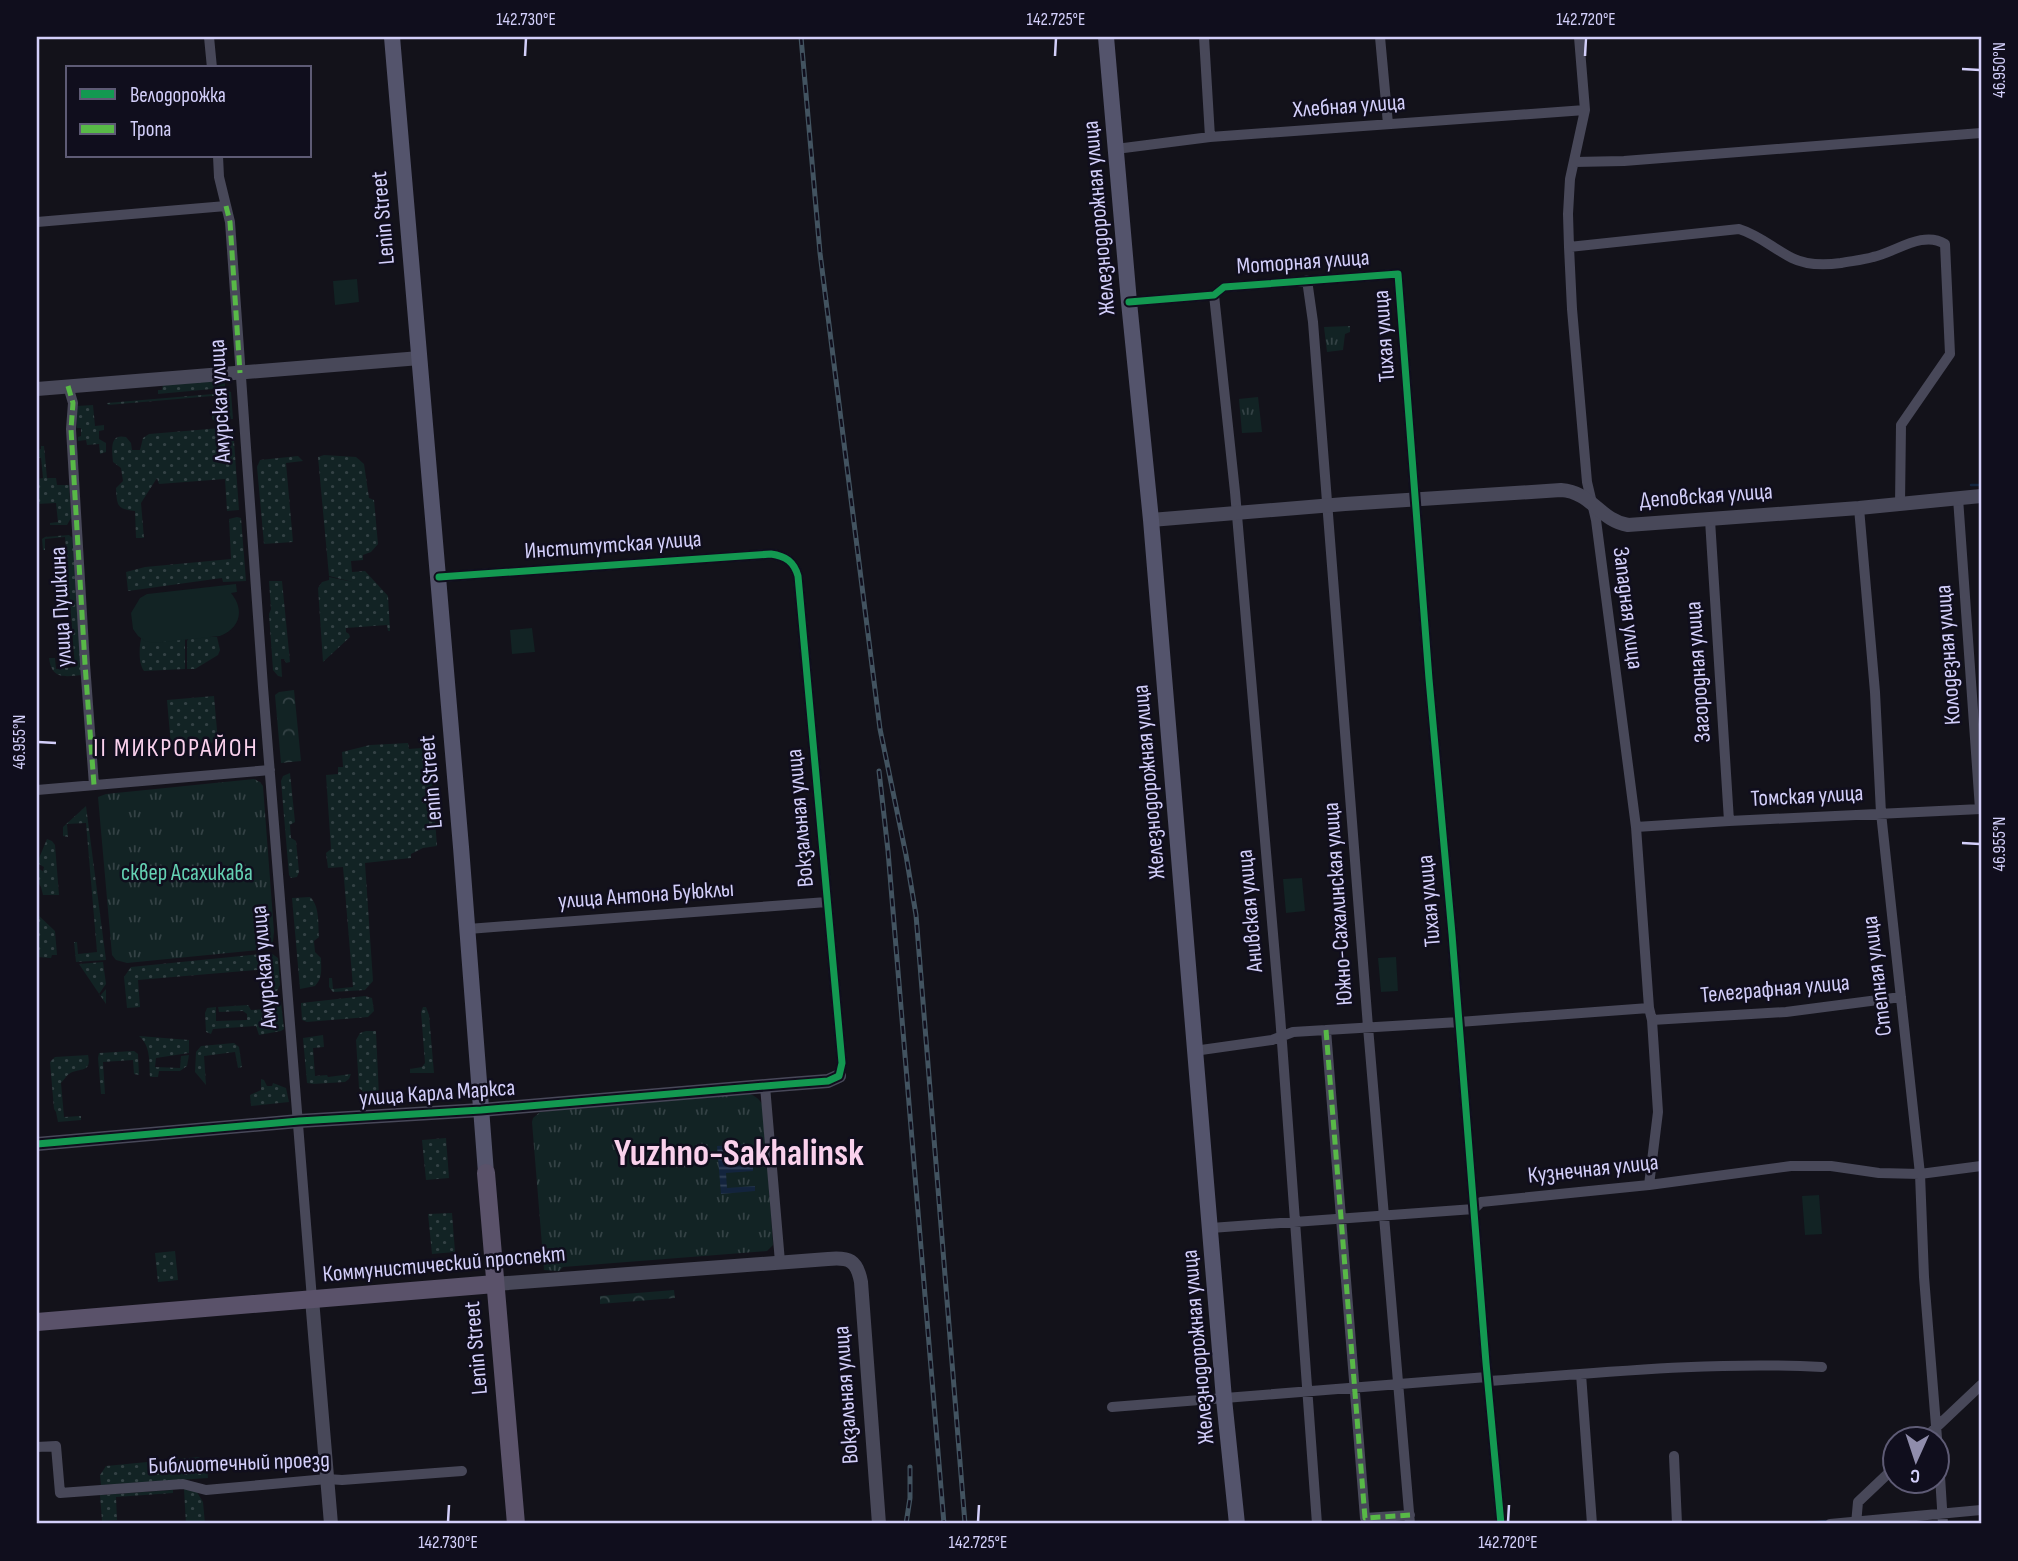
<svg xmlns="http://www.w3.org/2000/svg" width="2018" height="1561" viewBox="0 0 2018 1561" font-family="'Sofia Sans Condensed',sans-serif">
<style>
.grass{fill:url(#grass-dots)}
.forest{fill:url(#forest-crowns)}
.park{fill:url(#park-tufts)}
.pitch{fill:#122324}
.water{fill:url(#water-rules)}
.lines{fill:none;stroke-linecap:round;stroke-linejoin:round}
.stream{stroke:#13243d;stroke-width:2.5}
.minor{stroke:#484859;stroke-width:10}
.tertiary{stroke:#484859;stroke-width:14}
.secondary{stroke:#54546c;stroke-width:16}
.primary{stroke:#5a526a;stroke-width:18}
.rail-casing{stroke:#425360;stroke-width:5}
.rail{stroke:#100e1d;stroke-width:2.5;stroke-dasharray:8;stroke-linecap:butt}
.quiet{stroke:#58b947;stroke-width:5;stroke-dasharray:10 5;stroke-linecap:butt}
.cycleway-casing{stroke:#100e1d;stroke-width:11}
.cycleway{stroke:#139951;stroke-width:7}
.ticks{fill:none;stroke:#d3cffa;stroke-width:2.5}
.labels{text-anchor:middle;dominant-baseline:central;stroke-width:5;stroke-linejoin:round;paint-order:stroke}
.street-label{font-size:23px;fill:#d3cffa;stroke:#100e1d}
.park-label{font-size:23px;fill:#64d1b3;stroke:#100e1d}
.quarter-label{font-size:26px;letter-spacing:2px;fill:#fad1ec;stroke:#100e1d}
.town-label{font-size:37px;font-weight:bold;fill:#fad1ec;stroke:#100e1d}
.neatline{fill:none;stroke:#d3cffa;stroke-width:2.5}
.ticks-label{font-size:18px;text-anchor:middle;fill:#d3cffa}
</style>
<defs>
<pattern id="grass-dots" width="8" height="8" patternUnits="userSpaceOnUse" patternTransform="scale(1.75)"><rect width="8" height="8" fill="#122324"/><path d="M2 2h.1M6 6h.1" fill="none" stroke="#344245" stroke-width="1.8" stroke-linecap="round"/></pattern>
<pattern id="forest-crowns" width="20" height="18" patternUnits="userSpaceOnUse" patternTransform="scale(1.75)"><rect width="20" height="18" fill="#122324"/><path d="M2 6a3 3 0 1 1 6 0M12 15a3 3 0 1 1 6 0" fill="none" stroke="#344245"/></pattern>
<pattern id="park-tufts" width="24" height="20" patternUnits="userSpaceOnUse" patternTransform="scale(1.75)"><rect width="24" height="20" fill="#122324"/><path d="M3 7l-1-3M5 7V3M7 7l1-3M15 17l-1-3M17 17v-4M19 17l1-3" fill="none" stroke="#344245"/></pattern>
<pattern id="water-rules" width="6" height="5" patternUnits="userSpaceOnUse" patternTransform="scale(1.75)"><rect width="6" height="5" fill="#13243d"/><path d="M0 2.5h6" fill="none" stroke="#34435a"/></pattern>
</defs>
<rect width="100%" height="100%" fill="#13121a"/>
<path class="grass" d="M225 381V387L223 388 158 394V390H162L163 384Z
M227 391 231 392 233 419H231L215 421 212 419V415L225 414 224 395 108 405 107 403 225 393Z
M93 405 95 426 104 425V430L99 431V439L106 443V452L100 454 99 444 87 445 86 440 78 441V437L81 436V428H77V406Z
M233 427 239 510 227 511 225 479 159 484 157 478 141 503 144 538H136L135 511C117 509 117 506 116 488L123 481 121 468 113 462C112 450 109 433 126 437L131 443 132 450H140L143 438 149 434Z
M41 446H44L47 478H56L57 485H69L71 518 67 525H50V523L58 522 56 503 37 504V479L43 478 41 458H37V450L41 449Z
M324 455 356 457 364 464 369 498 374 500 378 544 371 552 363 555V560L351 561 352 572 365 571 388 596 390 631H388L387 625 346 628V632L349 634 350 637 323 662 318 588 322 582 329 580V577L353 582 329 576 318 457Z
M298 456 303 461 286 463 293 542 264 544 257 467 260 460Z
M237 517 241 518 246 581 223 582 222 578 128 591 126 572 145 567 231 559 229 519Z
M69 535 73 538 84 675C66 676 52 681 49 658H55L56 669 75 667 65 537 45 539V550H43L42 539 45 537Z
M269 581H282L290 662 286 663 284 659H281L282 677 278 676 273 670 269 614 271 609Z
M142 635 185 637V669L144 671C138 663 139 645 142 635Z
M203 637H217L220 650 218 655 195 669H187V641L189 638Z
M214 696 218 742 171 746 167 700Z
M408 743 409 749 422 748 424 767H431L437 846 423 848 411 854V858L365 863 373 981 365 990 333 992 329 987V978H332L333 989 353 987 343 867 328 868 326 853 331 849 326 775 338 774V767H343L342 752 370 745Z
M290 773 295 822 290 825 291 838 296 841 299 872 297 877 291 878 289 875 281 781 283 776Z
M86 806 106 960 76 962 74 942H77L78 954 97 952 86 823 67 824 68 837 63 836V827Z
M47 839 52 841 55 845 59 895H43L41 887 37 881V868L43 871 44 867 37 863Z
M310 897C320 906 318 925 319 937L314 941 315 952 321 958C321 969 323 978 315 986L300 989 292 898Z
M37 914 55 931 57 955H52L51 958 37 957Z
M271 953 278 958 280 985 277 991 271 992 268 969 138 980 140 1007 127 1008 124 977 131 967Z
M103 962 106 984 99 994 100 996 106 989V1004L79 964Z
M365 996 372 998 374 1011 368 1017 307 1022 302 1020 301 1003Z
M281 1002 284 1029 281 1031 259 1035 256 1026 213 1029 211 1034 206 1032 205 1013 207 1008 216 1007V1021L247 1020V1014L243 1011 219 1012 218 1007 248 1005 251 1010 268 1009 270 1003Z
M423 1007H426L429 1015 434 1073H410V1069L422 1067 425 1063 421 1012Z
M366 1031H376L379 1097 370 1098 359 1088 356 1040 360 1033Z
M323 1035 324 1047 313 1048 315 1076 327 1075 328 1077 351 1074 349 1079 345 1082 313 1084 307 1083 303 1038Z
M139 1036 189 1040V1053L156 1058 155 1067 180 1068 181 1056 189 1055 187 1066 180 1071H159L158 1077H150C149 1062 151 1046 139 1036Z
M234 1043 239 1047 242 1067 238 1068 235 1052 204 1056 206 1085 195 1072 196 1052 201 1046Z
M134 1051 138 1054 139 1075 134 1074 133 1060 103 1062 105 1094H101L98 1058 99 1053Z
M88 1055C92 1074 80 1067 69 1074 66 1076 64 1080 61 1083L64 1117 81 1116V1120L58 1122 56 1112 54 1109 50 1062 55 1057Z
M261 1079 264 1080 267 1086H272L273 1083 286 1088 289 1102 251 1106 250 1095 261 1090Z
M446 1138 449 1178 426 1180 422 1140Z
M452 1213 455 1252 432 1254 428 1214Z
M175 1251 178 1280 158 1282 155 1253Z
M422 1262 423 1269 327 1276V1270Z
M199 1457 207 1464 208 1478 101 1485 100 1475 106 1466Z
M184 1489H195L203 1502 205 1524H186Z
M173 1490V1493L116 1497 117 1520 102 1521 100 1495Z"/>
<path class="forest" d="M294 690 301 761 281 763 275 695 279 692Z
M674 1290 675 1298 600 1304V1296Z"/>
<path class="park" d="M1350 326V332L1345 334 1343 350 1327 352 1324 327Z
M1258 397 1262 432 1242 433 1239 399Z
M254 779 260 782 263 786 274 932 273 941 269 949 127 963 116 960 112 955 98 797 106 794Z
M747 1093C756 1096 760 1099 764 1108L773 1245 767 1251 563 1267 559 1271 544 1270 532 1122 533 1118 540 1112Z"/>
<path class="pitch" d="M357 279 359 302 335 305 333 281Z
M236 584 237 592 231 593C245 610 240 628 220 636L153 643 145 641 138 636 133 629 131 613 140 598 147 594Z
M532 628 535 652 512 654 510 630Z
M1302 878 1305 911 1286 913 1283 879Z
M1396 957 1398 991 1381 992 1378 958Z
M1819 1195 1822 1234 1805 1235 1802 1196Z"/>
<path class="water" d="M751 1144 752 1148 724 1151 725 1166 753 1165V1171L726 1173 727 1188 755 1186V1191L721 1194 717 1146Z"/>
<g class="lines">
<path class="stream" d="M1971 485H1981
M1795 1524 1826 1521"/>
<path class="minor" d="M209 37 212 68
M1204 37 1210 137
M1380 37 1388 124
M1579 37 1585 110 1570 179 1568 214 1569 247 1572 309 1587 482 1596 520 1636 827 1649 1008 1652 1020 1658 1112 1649 1185
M1116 149 1210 137 1585 110
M218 156 219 177 230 222 263 687 312 1299
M1574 162 1624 161 1981 133
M37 222 226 206
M1569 247 1739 229C1759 235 1774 249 1792 258 1806 265 1826 265 1841 263 1851 261 1863 260 1873 257 1896 252 1923 230 1945 244L1950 354 1901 425 1900 504
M1307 280 1313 322 1368 1027 1410 1524
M1214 295 1235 492 1280 1015 1317 1524
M1129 302 1214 295 1224 287 1398 274 1429 679 1452 934 1486 1363 1501 1524
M68 386 73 403 71 429 85 664 94 785
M1958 498 1980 809
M1859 508 1875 692 1881 813 1920 1174 1924 1277 1937 1438
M1710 520 1729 821
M439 577 771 554C786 556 794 562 798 576L842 1063 839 1076
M37 790 270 770
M1636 827 1729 821 1981 809
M468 929 827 902
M1652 1020 1786 1012 1901 997
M1326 1030 1365 1518 1410 1515
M1194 1051 1272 1040 1293 1032 1459 1022 1649 1008
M765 1086 780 1262
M1211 1228 1474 1209 1481 1202 1649 1185 1791 1166H1831L1879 1173 1920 1174 1981 1166
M1581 1374 1592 1524
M1489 1381C1599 1373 1711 1361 1822 1367
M1112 1407 1487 1377
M1925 1438 1981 1385
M1938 1444 1943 1524
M37 1447 56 1446 60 1493 183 1484 206 1490 327 1479 342 1480 462 1471
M1674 1456 1677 1524
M1830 1524 1981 1510
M1856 1524 1858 1502 1896 1466"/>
<path class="tertiary" d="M37 389 420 358
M1151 520 1345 504 1561 490C1592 492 1599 520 1628 525L1859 508 1981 496
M37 1144 299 1121 481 1110 789 1084 828 1081 839 1076
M495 1284 828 1259C849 1257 857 1260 861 1282L879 1524
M312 1299 331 1524"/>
<path class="secondary" d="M392 37 461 847 486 1173
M1106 37 1129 302 1151 520 1224 1399 1237 1524"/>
<path class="primary" d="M486 1173 516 1524
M37 1322 495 1284"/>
<defs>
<path id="rail" d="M801 37 820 253 880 729 906 855 916 915 965 1524
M879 771 888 851 944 1524
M906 1524 910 1498V1467"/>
</defs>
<use href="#rail" class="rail-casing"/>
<use href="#rail" class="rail"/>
<path class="quiet" d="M226 206 230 222 240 373
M68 386 73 403 71 429 85 664 94 785
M1326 1030 1365 1518 1410 1515"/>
<defs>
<path id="cycleway" d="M1129 302 1214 295 1224 287 1398 274 1429 679 1452 934 1486 1363 1501 1524
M37 1144 299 1121 481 1110 789 1084 828 1081 839 1076 842 1063 798 576C794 562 786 556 771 554L439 577"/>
</defs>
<use href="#cycleway" class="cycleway-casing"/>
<use href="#cycleway" class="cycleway"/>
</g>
<path class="ticks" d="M525 56 526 38M1055 56 1056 38M1585 56 1586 38M1962 69 1980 70M38 742 56 743M1962 843 1980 844M448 1522 449 1505M978 1522 979 1505M1508 1522 1509 1505"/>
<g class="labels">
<g class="street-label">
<text transform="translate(1349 106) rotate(-4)">Хлебная улица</text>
<text transform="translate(383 218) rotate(-95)">Lenin Street</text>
<text transform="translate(1099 218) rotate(-95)">Железнодорожная улица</text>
<text transform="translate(1303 262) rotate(-4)">Моторная улица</text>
<text transform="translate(1384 336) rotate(-94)">Тихая улица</text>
<text transform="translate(220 401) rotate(-93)">Амурская улица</text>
<text transform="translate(1706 496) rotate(-4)">Деповская улица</text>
<text transform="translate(613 545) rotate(-4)">Институтская улица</text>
<text transform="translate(61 607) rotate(-93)">улица Пушкина</text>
<text transform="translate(1628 608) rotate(83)">Западная улица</text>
<text transform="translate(1948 655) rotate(-94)">Колодезная улица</text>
<text transform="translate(1698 672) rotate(-94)">Загородная улица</text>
<text transform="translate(431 782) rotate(-95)">Lenin Street</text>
<text transform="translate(1149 782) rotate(-95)">Железнодорожная улица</text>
<text transform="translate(1807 796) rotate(-3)">Томская улица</text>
<text transform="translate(800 818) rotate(-95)">Вокзальная улица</text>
<text transform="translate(646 895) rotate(-4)">улица Антона Буюклы</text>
<text transform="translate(1429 901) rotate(-95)">Тихая улица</text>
<text transform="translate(1338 904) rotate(-94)">Южно-Сахалинская улица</text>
<text transform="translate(1250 911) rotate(-95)">Анивская улица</text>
<text transform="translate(264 967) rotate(-95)">Амурская улица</text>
<text transform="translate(1877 976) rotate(-97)">Степная улица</text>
<text transform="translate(1775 989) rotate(-5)">Телеграфная улица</text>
<text transform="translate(437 1093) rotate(-4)">улица Карла Маркса</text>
<text transform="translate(1593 1169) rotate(-6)">Кузнечная улица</text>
<text transform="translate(444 1264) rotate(-5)">Коммунистический проспект</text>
<text transform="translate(1198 1347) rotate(-95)">Железнодорожная улица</text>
<text transform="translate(476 1348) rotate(-95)">Lenin Street</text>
<text transform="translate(846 1395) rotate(-94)">Вокзальная улица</text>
<text transform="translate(239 1463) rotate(-2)">Библиотечный проезд</text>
</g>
<g class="park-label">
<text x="187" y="873">сквер Асахикава</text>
</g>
<g class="quarter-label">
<text x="176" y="748">II МИКРОРАЙОН</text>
</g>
<g class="town-label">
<text x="739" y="1154">Yuzhno-Sakhalinsk</text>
</g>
</g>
<rect width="2018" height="1561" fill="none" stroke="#100e1d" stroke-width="77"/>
<rect x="66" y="66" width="245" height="91" fill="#100e1d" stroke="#5e5b75" stroke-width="2"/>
<rect x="80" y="89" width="35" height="10" fill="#139951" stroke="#5e5b75" stroke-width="2"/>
<text x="130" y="102" font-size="21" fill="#d3cffa">Велодорожка</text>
<rect x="80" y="124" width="35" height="10" fill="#58b947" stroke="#5e5b75" stroke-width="2"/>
<text x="130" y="136" font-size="21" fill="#d3cffa">Тропа</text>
<g transform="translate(1916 1460) rotate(183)"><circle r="33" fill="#100e1d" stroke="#5e5b75" stroke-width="2"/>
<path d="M0-5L12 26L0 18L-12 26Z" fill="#908dac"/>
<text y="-10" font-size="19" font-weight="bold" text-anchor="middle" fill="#d3cffa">С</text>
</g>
<rect x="38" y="38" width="1942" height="1484" class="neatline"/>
<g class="ticks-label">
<text x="526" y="25">142.730°E</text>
<text x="1056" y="25">142.725°E</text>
<text x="1586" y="25">142.720°E</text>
<text transform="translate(1999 70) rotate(-90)" y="6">46.950°N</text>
<text transform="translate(19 742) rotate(-90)" y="6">46.955°N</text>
<text transform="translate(1999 844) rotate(-90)" y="6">46.955°N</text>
<text x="448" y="1548">142.730°E</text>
<text x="978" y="1548">142.725°E</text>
<text x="1508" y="1548">142.720°E</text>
</g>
</svg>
